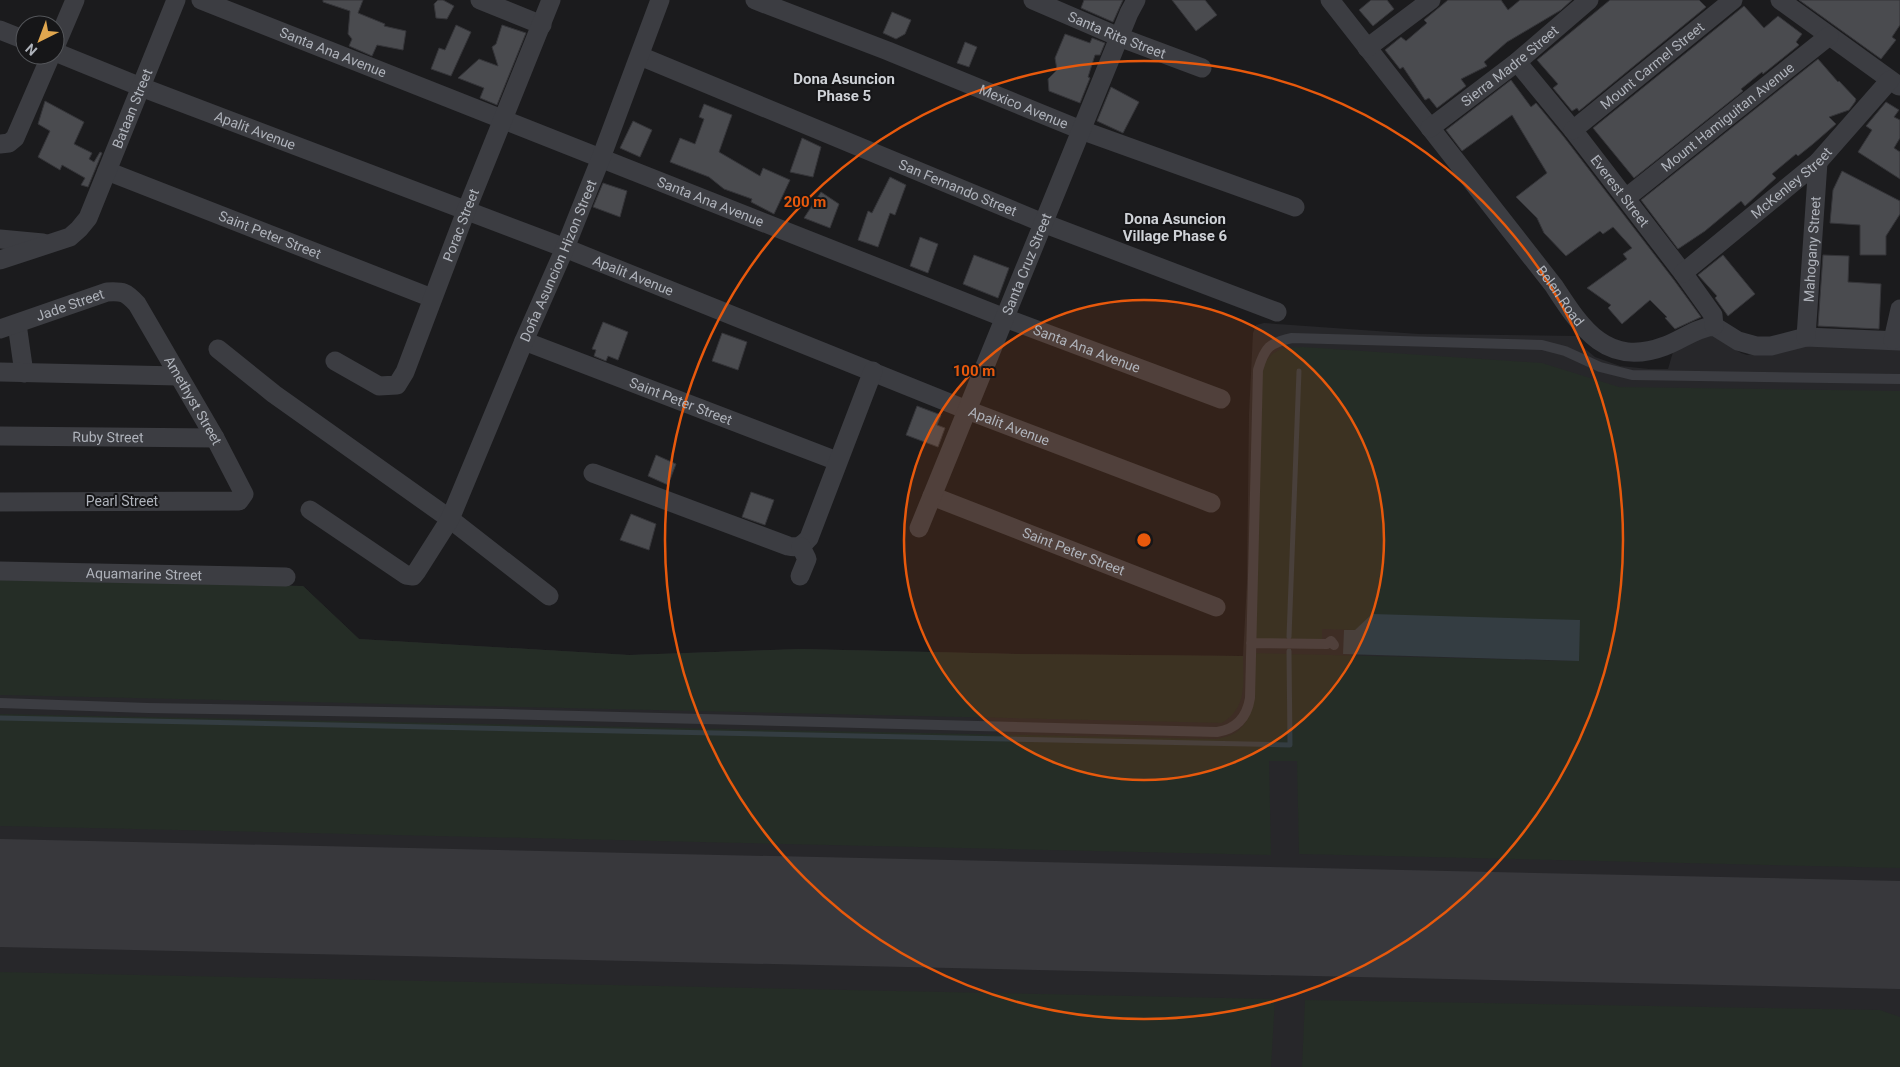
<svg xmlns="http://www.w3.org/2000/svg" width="1900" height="1067" viewBox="0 0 1900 1067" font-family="Roboto,sans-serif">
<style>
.built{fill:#27272a}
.green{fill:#252d26}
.water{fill:#343d42}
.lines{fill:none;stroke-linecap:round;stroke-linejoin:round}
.stream{stroke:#343d42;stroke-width:5}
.taxiway{stroke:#38383c;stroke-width:42}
.runway{stroke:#38383c;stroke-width:108}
.building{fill:#4a4b4f;stroke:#353539}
.service{stroke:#3c3d42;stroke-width:10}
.minor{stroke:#3c3d42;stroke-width:19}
.ring{fill:none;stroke:#e8590c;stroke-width:2.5}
.labels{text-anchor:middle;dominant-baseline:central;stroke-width:4;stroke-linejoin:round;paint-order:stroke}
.street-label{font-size:14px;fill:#afb3bb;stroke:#161618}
.neighbourhood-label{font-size:15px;font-weight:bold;fill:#cfd2d7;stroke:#161618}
.centre{fill:#e8590c;stroke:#161618;stroke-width:2.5}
.ring-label{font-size:15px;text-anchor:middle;font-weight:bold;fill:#e8590c;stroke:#161618;stroke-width:4;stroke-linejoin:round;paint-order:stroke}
</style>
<rect width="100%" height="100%" fill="#1b1b1d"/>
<path class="built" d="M1264 323 1419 334 1577 336 1583 347 1595 357 1620 366 1649 369H1668L1673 352 1706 331 1741 353 1747 355 1811 344 1900 346V1067H0V580L303 586 359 639 629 655 801 649 1020 654 1243 656 1247 582 1249 414 1253 333 1256 325Z"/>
<path class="green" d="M1303 347 1542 363 1619 387 1900 391V868L1299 854 1297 761H1269L1271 855 0 826V714L1217 739C1223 737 1230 736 1235 733 1260 716 1253 679 1254 653L1578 661 1355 630 1322 629V646L1253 644 1262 370C1271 348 1281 348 1303 347Z
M0 580 303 586 359 639 629 655 801 649 1020 654 1243 656C1243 683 1248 707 1222 723L0 695Z
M0 972 1275 999 1271 1067H0Z
M1305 1000 1880 1010 1900 1017V1067H1302Z"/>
<path class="water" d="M1372 614 1580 620 1579 661 1343 654 1344 630H1355Z"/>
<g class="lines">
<path class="stream" d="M1289 637 1299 371
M0 718 1290 745 1289 651"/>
<path class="taxiway" d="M1867 934 1900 939"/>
<path class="runway" d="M0 893 1900 935"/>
</g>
<path class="building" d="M323 0H363L358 13 385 24 384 26 406 31 403 50 377 45 372 56 349 46 352 39 348 34 350 11 323 2Z
M438 0H443L454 6 447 19 436 18 434 4Z
M1084 0H1123L1113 22 1081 8Z
M1172 0H1205L1217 15 1196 31Z
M1371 0H1387L1394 9 1373 26 1359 10Z
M1448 0H1501L1508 10 1520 0H1572L1561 10 1507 42 1484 62 1487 66 1461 79 1466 86 1437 108 1429 98 1425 100 1403 67 1400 69 1385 50 1401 37 1406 41 1427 23 1424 20Z
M1610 0H1699L1706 7 1579 111 1577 108 1572 111 1553 88 1558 84 1537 60Z
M1799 0H1900V25L1892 37 1896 40 1881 59Z
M1744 6 1764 28 1778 16 1802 34 1796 42 1799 45 1763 74 1762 72 1741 89 1743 91 1634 178 1593 128Z
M892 12 911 20 905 34 896 39 883 33Z
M456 25 471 32 451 76 431 69 439 48 445 50Z
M502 25 526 33 497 105 480 98 484 88 458 78 479 59 498 66 492 47 496 44Z
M1065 34 1090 43 1092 38 1105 43 1100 55H1095L1088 77 1090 78 1080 103 1049 91 1048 79 1057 70 1055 58Z
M965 42 977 47 969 67 957 63Z
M1818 59 1838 82 1839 81 1856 99 1855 102 1849 110 1829 117 1836 124 1813 144 1798 156 1796 154 1772 174 1776 178 1745 206 1741 201 1705 231 1678 249 1641 200Z
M1511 80 1531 107 1536 103 1564 137 1674 280 1701 317 1675 329 1665 318 1667 317 1650 300 1622 324 1608 308 1611 305 1587 288 1627 259 1623 254 1632 248 1613 227 1603 234 1600 231 1566 256 1544 233 1537 218 1516 197 1547 173 1512 115 1462 151 1446 130Z
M1111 87 1139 102 1123 133 1097 121Z
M45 101 84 122 74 144 92 153 89 159 94 162 100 152 102 153 88 187 81 185 85 178 62 165 60 170 38 157 50 131 38 124Z
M1886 102 1899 110 1894 117 1900 120V138L1894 148 1900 152V179L1858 152 1872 130 1866 126Z
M704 104 732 115 719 152 760 176 763 168 790 180 774 214 751 202 752 199 724 189 709 177 670 162 680 138 695 144 704 119 699 117Z
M633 121 652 130 640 157 620 148Z
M802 138 821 147 813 177 790 172Z
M1842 171 1900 201V214L1886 236V255H1860V225L1830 223 1833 190Z
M890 177 906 185 895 215 890 213 878 247 858 240 868 211 872 213Z
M603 183 627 191 620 217 593 207Z
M821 192 839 204 830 228 804 218Z
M920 237 938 244 928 273 910 266Z
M974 255 1009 268 998 298 963 284Z
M1723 255 1755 294 1728 316 1715 298 1717 296 1698 275Z
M1823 255 1849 256 1848 282 1881 284 1879 329 1818 326Z
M603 322 628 332 618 360 608 356 606 361 594 356 596 350 592 349Z
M722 333 747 342 738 370 712 361Z
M917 406 941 415 937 425 945 428 938 447 906 435Z
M656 455 676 464 668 485 648 476Z
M751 492 774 500 765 525 742 517Z
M631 514 656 524 649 550 620 540Z"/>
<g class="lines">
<path class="service" d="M1251 643 1327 644 1331 641 1334 645
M0 703 148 708 502 714 1217 732C1237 729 1247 717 1250 698L1258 370C1265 347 1269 343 1292 338L1542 345 1565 351 1600 367 1632 375 1900 379"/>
<g class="minor">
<path id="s1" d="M201 0 1005 318 1221 399"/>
<path d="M480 0 542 25"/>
<path id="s2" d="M755 0 888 51 1081 130 1295 207"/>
<path id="s3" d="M1033 0 1119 37 1202 68"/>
<path id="s4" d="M1330 0 1554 286C1582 329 1607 368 1665 346 1682 340 1695 328 1714 326L1738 341 1756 346H1771L1806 337 1900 341"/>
<path d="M1780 0 1899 86"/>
<path d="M0 30 25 40"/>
<path d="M55 47 75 0"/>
<path d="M1367 48 1431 0"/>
<path id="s5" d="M55 52 141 87 565 248 967 410 1211 503"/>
<path id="s6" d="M640 56 1043 223 1277 312"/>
<path id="s7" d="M1517 62 1573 130 1683 273 1713 315 1714 326"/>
<path id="s8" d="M1430 128 1517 62 1589 0"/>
<path id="s9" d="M1573 130 1733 0"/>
<path d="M0 144 9 143 15 138 51 55"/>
<path id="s10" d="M107 171 432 298"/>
<path id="s11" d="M1626 198 1829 36"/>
<path d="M0 239 43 243"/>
<path id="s12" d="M0 260 70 237 79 229 88 218 176 0"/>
<path id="s13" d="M1683 273 1818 162 1890 80"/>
<path d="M17 324 24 373"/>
<path id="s14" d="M0 329 107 292C123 291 126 292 137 304L215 438 244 494 239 501 0 502"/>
<path id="s15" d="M1806 337 1818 162"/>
<path d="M1893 340 1900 309"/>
<path id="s16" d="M524 341 837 461"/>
<path d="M218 349 274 394 450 519 549 596"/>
<path id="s17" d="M335 361 379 386 397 385 405 372 466 211 551 0"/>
<path d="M0 372 178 376"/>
<path id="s18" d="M0 436 215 438"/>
<path d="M593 473 788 546C798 548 802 546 809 538L873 371"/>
<path id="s19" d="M932 496 1216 607"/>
<path id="s20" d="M310 510 406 575 413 576 417 571 450 519 524 341 565 248 601 158 660 0"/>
<path id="s21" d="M919 528 1129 13 1136 0"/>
<path id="s22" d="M0 571 286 577"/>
<path d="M800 576 807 559 801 547"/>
</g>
</g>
<circle cx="1144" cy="540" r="240" fill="#e8590c" fill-opacity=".12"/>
<g class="ring">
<circle cx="1144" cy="540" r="240"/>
<circle cx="1144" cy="540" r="479"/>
</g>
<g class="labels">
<g class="street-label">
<text stroke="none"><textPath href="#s3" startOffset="91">Santa Rita Street</textPath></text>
<text stroke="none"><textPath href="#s1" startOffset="142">Santa Ana Avenue</textPath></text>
<text stroke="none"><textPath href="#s8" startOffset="101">Sierra Madre Street</textPath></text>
<text stroke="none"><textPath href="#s9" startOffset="102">Mount Carmel Street</textPath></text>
<text stroke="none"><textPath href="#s2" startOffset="289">Mexico Avenue</textPath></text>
<text stroke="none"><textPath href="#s12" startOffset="218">Bataan Street</textPath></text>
<text stroke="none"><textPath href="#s11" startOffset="130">Mount Hamiguitan Avenue</textPath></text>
<text stroke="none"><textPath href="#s5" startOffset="215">Apalit Avenue</textPath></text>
<text stroke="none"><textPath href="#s13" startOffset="141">McKenley Street</textPath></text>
<text stroke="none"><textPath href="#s6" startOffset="344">San Fernando Street</textPath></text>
<text stroke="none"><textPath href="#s7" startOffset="165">Everest Street</textPath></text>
<text stroke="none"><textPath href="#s1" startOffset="548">Santa Ana Avenue</textPath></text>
<text stroke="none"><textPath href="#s17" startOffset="241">Porac Street</textPath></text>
<text stroke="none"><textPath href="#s10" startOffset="175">Saint Peter Street</textPath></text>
<text stroke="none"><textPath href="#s15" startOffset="88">Mahogany Street</textPath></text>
<text stroke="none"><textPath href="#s20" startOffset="471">Doña Asuncion Hizon Street</textPath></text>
<text stroke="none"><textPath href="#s21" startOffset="285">Santa Cruz Street</textPath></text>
<text stroke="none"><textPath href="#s5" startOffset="620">Apalit Avenue</textPath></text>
<text stroke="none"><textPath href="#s4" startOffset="375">Belen Road</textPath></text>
<text stroke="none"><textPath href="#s14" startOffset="74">Jade Street</textPath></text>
<text stroke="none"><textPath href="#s1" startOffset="952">Santa Ana Avenue</textPath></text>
<text stroke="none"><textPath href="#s14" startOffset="259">Amethyst Street</textPath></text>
<text stroke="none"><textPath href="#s16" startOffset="168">Saint Peter Street</textPath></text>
<text stroke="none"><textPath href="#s5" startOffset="1025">Apalit Avenue</textPath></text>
<text stroke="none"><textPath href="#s18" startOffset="108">Ruby Street</textPath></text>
<text x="122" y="501">Pearl Street</text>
<text stroke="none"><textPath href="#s19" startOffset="152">Saint Peter Street</textPath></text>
<text stroke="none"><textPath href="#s22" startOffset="144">Aquamarine Street</textPath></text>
</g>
<g class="neighbourhood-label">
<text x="844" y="79">Dona Asuncion<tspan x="844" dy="17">Phase 5</tspan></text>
<text x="1175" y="219">Dona Asuncion<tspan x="1175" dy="17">Village Phase 6</tspan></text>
</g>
</g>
<circle cx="1144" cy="540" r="8" class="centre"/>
<g class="ring-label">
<text x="805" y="207">200 m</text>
<text x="974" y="376">100 m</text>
</g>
<g transform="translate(40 40) rotate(222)"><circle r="24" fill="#161618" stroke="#535559"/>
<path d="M0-4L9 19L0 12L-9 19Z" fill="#e1a74f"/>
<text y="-8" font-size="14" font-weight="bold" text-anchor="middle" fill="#afb3bb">N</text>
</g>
</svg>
